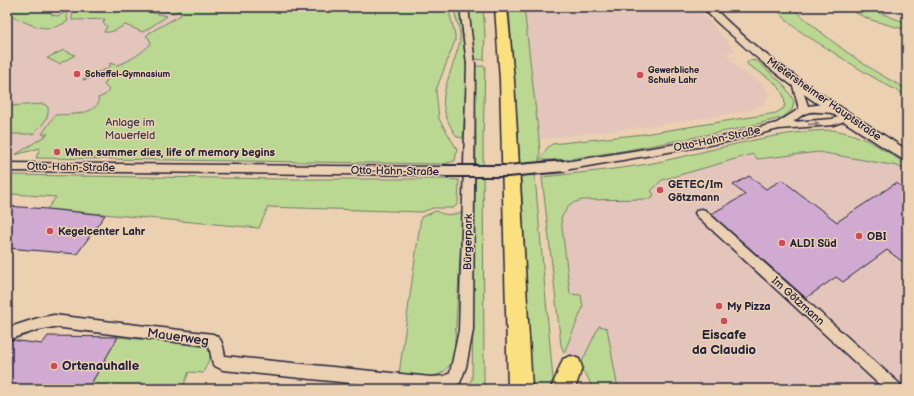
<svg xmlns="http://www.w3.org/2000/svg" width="914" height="396" viewBox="0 0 914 396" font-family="'Balsamiq Sans',sans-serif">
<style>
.built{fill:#e3c5bb}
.green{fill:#bad891;stroke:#6e7d66}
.building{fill:#d1aad1;stroke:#22223b}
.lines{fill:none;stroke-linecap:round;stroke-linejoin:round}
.minor-casing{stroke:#22223b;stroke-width:3}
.tertiary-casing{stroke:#22223b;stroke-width:3}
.primary-casing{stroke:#22223b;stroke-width:3}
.minor{fill:#ebd0b2;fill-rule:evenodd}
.tertiary{fill:#ebd0b2;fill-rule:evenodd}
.primary{fill:#fbe080;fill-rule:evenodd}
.minor-bridge-casing{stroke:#22223b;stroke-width:14;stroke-linecap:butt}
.minor-bridge{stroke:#ebd0b2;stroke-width:10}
.oneway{fill:#867976}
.poi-dot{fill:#d1495b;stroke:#ebd0b2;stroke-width:1.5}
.labels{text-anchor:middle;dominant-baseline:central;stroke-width:3;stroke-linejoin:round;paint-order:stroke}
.far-poi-label{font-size:9px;font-weight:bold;fill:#22223b;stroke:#ebd0b2;text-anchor:start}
.street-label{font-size:11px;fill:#22223b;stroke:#ebd0b2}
.park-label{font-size:11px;fill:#393d48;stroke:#ebd0b2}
.poi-label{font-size:11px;font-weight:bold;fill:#22223b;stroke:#ebd0b2;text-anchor:start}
.near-poi-label{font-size:13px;font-weight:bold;fill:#22223b;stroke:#ebd0b2}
.near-street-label{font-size:13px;fill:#22223b;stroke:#ebd0b2}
</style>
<rect width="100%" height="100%" fill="#ebd0b2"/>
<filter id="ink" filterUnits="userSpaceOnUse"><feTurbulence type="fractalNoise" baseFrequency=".025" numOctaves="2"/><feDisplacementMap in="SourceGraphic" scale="8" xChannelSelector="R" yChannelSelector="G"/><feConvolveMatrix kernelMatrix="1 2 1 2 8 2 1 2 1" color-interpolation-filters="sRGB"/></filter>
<g filter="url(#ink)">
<path class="built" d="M7 7H179L182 17 131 87 22 153 7 155Z
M524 7H696L736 51 725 53 741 71 754 78 765 87 768 92V97L764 104 748 111 645 127 539 139Z
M819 152 897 166 907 170V389H618L607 328 579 368 564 353 583 307 570 294 561 218 570 204 582 200 650 192 662 180 753 154 757 159Z"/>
<path class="green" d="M18 7H47L48 9H55V10L51 12 52 15 58 16 66 12 68 21C45 36 29 23 7 14L8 10Z
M73 7H121L118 9 120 10 132 8 167 16 143 32 125 25C118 29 112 33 104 32L107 26 103 23 105 19 72 20Z
M146 7H448L455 34V41L436 90 439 119 457 149 455 161 443 164 36 158 40 148 15 155 48 134H42L55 115C70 114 91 116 99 102L98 98 105 95 109 90 104 85 108 78C99 72 92 79 83 80V79C91 72 101 73 110 67V63C113 64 115 65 117 65 125 64 147 50 151 43L149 38 146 36 149 33 181 15 179 10 174 13Z
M453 7H459L467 71 463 138 457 137C435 104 444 93 455 58 457 51 460 44 460 37 460 28 455 16 453 7Z
M467 7H483L485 34 484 60 475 59Z
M509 7H524L539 139 540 154 535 177 553 379 549 389H532L521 178Z
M782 7H791C827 38 864 68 907 89V96C880 82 854 66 828 49 811 38 793 29 780 13Z
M843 7H864L907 23V30L871 20Z
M64 50 75 55 59 64 47 58Z
M749 60 757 61 783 84 790 94 794 102 792 110 782 118 737 129 628 150 563 160H540L547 148 552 144 644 134 776 113 784 108C789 86 763 75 748 65L747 63Z
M475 66H485L483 139 484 389H462L472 380 476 139Z
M44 104 48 107C50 119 41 126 33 134H7V106Z
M831 130C861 133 883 149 907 165V170L897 166 819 152 757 159 753 154 662 180 651 191 654 194 651 199 582 200 570 204 561 218 570 294 581 295 583 307 564 353 561 345 542 177C577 173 613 170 648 164 710 152 768 132 831 130Z
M7 175 285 179H442L459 180 458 204 453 208H433L422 212 268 207 259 228 47 209 56 197 12 194 7 199Z
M436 211C445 216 453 215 463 212L454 355C453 358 452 363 449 366 438 382 416 376 399 374L421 217Z
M599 326 607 328 618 389H592C590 380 586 373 579 368Z
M118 337 208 346 212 353 203 373 189 372 182 389H88Z"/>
<path class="building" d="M749 176 766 189 782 180 837 222 896 183 907 190V265L887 250 843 282 836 277 806 298 711 214 745 195 733 185Z
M7 206 47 209 105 215 77 254 7 248Z
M48 336 118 337 88 389H7V341L11 340 42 344Z"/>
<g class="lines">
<defs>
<path id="minor" d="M460 7H468L475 64 473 330 466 367 460 383 447 389H410L223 370 213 365 209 346 54 327 38 330 7 340V328L38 318 54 315 213 334C223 338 223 347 225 356L431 377 444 376 450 373 459 330 467 64Z
M796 79 800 82 808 106C816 105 835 102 841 109 834 117 816 109 807 113 802 114 798 119 793 122L832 119 847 114 850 115 852 117 850 119 833 125 779 129 726 142 565 170 561 169 560 166 561 163 565 162 726 136 777 123 799 109 792 82Z
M7 163 443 167 447 168 448 171 447 174 443 175 7 171Z
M701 209 705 210 900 384 902 389H884L697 216 695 213 697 210Z"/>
<path id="tertiary" d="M703 7H713C769 65 840 107 907 150V161L902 159C845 122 786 86 736 39 725 29 712 19 703 7Z"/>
<path id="primary" d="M495 7H507L514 80 532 389H508L500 80Z
M571 356 579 359 582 367 575 389H551L563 359Z"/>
</defs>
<use href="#minor" class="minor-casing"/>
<use href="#tertiary" class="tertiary-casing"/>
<use href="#primary" class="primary-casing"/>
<use href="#minor" class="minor"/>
<use href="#tertiary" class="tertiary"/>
<use href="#primary" class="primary"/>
<defs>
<path id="minor-bridge" d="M443 171H507L565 166"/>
</defs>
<use href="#minor-bridge" class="minor-bridge-casing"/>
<use href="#minor-bridge" class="minor-bridge"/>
</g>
<defs><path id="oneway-solid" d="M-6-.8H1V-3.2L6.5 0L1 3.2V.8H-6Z"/></defs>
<use class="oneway" href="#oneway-solid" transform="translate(814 124) rotate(-4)"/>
</g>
<g class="poi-dot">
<circle cx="77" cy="74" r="4"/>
<circle cx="640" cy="75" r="4"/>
<circle cx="57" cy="152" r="4"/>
<circle cx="660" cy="190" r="4"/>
<circle cx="50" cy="231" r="4"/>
<circle cx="859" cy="236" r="4"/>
<circle cx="782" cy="243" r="4"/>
<circle cx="719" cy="306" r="4"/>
<circle cx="724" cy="321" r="4"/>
<circle cx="54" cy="366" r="4"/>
</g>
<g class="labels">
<g class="far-poi-label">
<text x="648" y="70">Gewerbliche<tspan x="648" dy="10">Schule Lahr</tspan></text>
<text x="85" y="74">Scheffel-Gymnasium</text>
</g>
<g class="street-label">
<text transform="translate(824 99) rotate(35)">Mietersheimer Hauptstraße</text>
<text transform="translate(717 139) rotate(-12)">Otto-Hahn-Straße</text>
<text transform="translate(71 167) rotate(1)">Otto-Hahn-Straße</text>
<text transform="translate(395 171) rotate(1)">Otto-Hahn-Straße</text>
<text transform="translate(468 242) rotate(-89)">Bürgerpark</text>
<text transform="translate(798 301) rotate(42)">Im Götzmann</text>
</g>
<g class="park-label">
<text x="130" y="122">Anlage im<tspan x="130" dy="13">Mauerfeld</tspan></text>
</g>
<g class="poi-label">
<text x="65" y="152">When summer dies, life of memory begins</text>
<text x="668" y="184">GETEC/Im<tspan x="668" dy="13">Götzmann</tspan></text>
<text x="58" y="231">Kegelcenter Lahr</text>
<text x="867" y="236">OBI</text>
<text x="790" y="243">ALDI Süd</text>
<text x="727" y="306">My Pizza</text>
</g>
<g class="near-poi-label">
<text x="724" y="335">Eiscafe<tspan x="724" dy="15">da Claudio</tspan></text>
<text x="62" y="366" text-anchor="start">Ortenauhalle</text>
</g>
<g class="near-street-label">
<text transform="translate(178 337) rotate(8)">Mauerweg</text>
</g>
</g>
<rect width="914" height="396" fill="none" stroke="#ebd0b2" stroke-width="24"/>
<rect x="12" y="12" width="890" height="372" fill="none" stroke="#22223b" stroke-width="1.5" filter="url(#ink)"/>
</svg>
